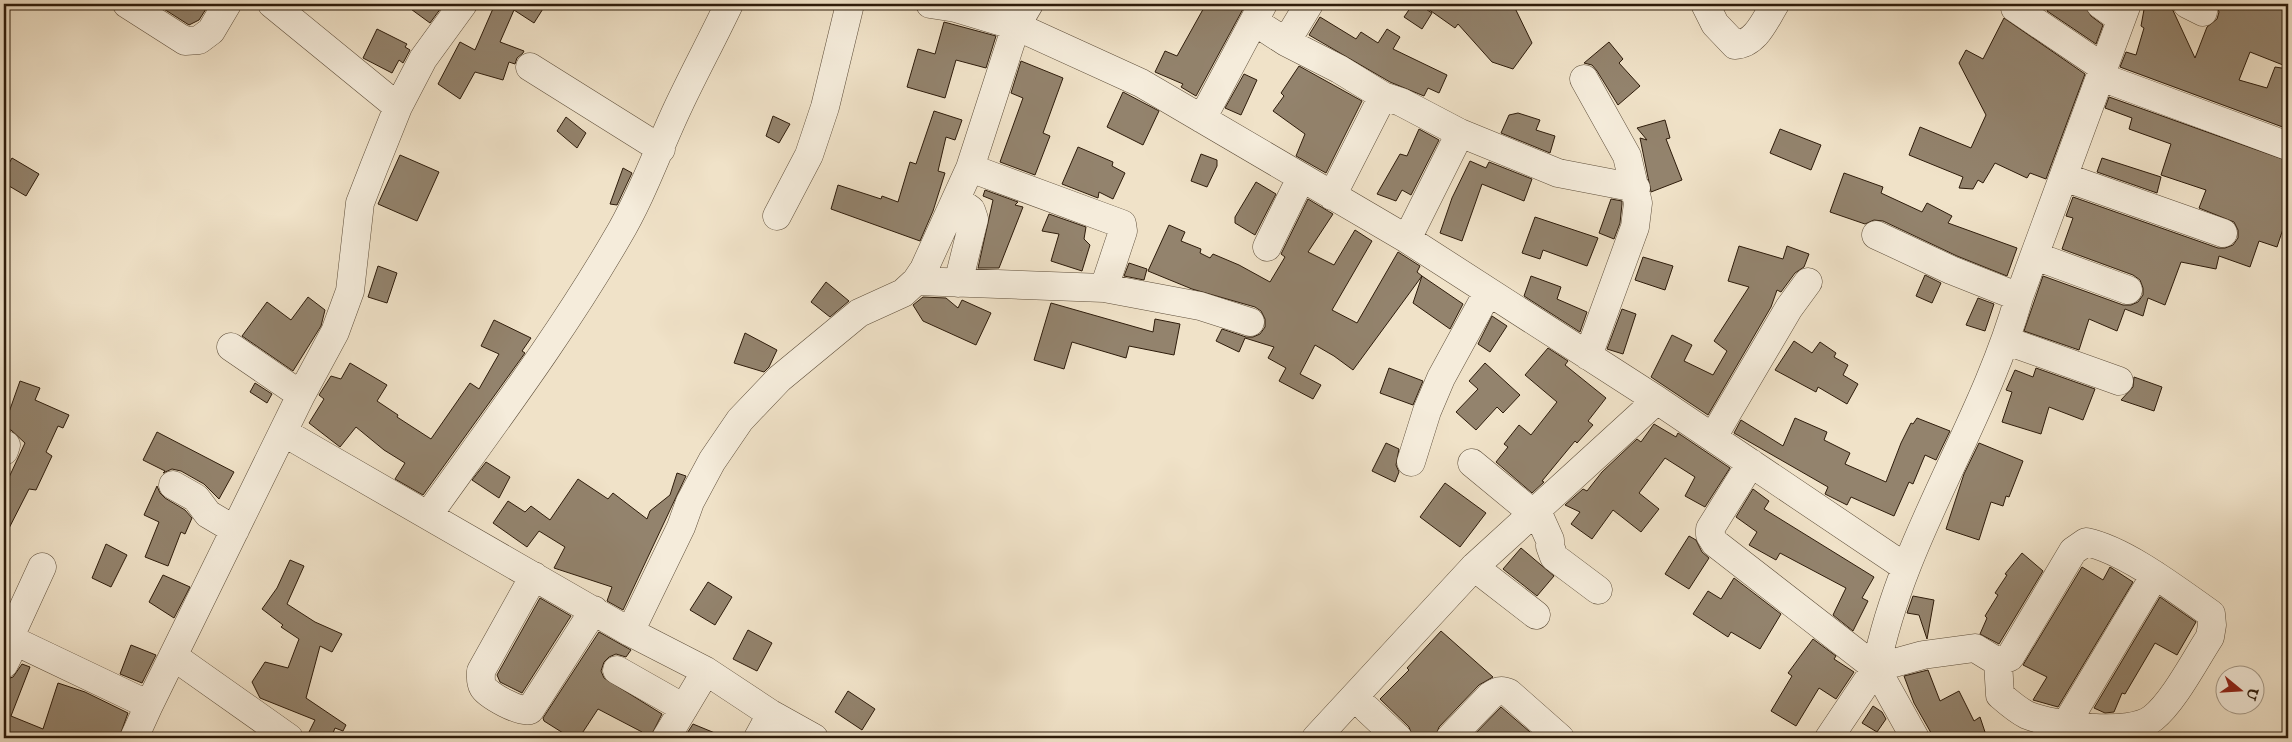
<svg xmlns="http://www.w3.org/2000/svg" width="2292" height="742" viewBox="0 0 2292 742" font-family="'IM FELL English',serif">
<style>
.building{fill:#93836d;stroke:#2e1c0b}
.lines{fill:none;stroke-linecap:round;stroke-linejoin:round}
.minor-casing{stroke:#5e4e3a;stroke-width:29}
.minor{stroke:#f5ecdb;stroke-width:28}
</style>
<rect width="100%" height="100%" fill="#f0e2c8"/>
<filter id="stains"><feTurbulence type="fractalNoise" baseFrequency=".004" numOctaves="4"/><feColorMatrix values="0 0 0 0 .2 0 0 0 0 .09 0 0 0 0 .02 0 0 0 .5 -.17"/></filter>
<radialGradient id="worn" r=".72"><stop offset=".6" stop-color="#630" stop-opacity="0"/><stop offset="1" stop-color="#630" stop-opacity=".3"/></radialGradient>
<path class="building" d="M156 4H196L206 9 199 20 189 25Z
M404 4H435L441 8 430 23Z
M495 4H546L534 23 514 10 500 42 524 51 523 53 517 58 515 64 509 62 503 80 475 72 460 99 438 84 460 42 475 50Z
M1206 4H1234L1243 9 1196 96 1181 87 1183 84 1155 72 1165 51 1177 56Z
M1413 4H1418L1432 13 1422 29 1404 17Z
M1421 4H1513L1532 43 1513 69 1492 62 1458 24 1455 28Z
M2051 4H2085L2091 16 2103 25 2096 44 2047 11Z
M2145 4H2170L2195 58 2207 27 2217 19 2219 12 2216 4H2260L2288 11V50L2283 65 2250 52 2239 80 2267 88 2275 67 2288 69V129L2120 67 2126 52 2136 55 2144 28 2141 26Z
M1320 17 1356 39 1361 32 1378 43 1387 29 1400 37 1393 49 1447 75 1439 93 1428 88 1424 96 1390 82 1309 35Z
M2004 18 2085 74 2046 179 2030 173 2027 178 1995 163 1983 183 1978 180 1973 189 1959 188 1963 177 1909 155 1920 127 1971 148 1986 115 1959 63 1966 50 1983 59Z
M944 22 996 36 986 68 956 60 945 98 907 87 918 49 935 54Z
M377 29 407 44 405 47 410 50 403 63 399 60 392 73 363 58Z
M1609 42 1623 59 1619 63 1640 86 1618 105 1597 71 1592 65 1584 63Z
M1021 61 1063 78 1043 133 1050 136 1035 175 1000 162 1023 98 1011 93Z
M1299 66 1362 101 1326 173 1296 156 1305 134 1273 111 1284 96 1281 93Z
M1244 74 1257 80 1241 115 1225 108Z
M1123 92 1159 111 1143 145 1107 127Z
M2109 97 2288 161V214L2277 247 2259 241 2250 267 2219 256 2216 269 2181 262 2165 305 2148 298 2143 316 2125 309 2117 331 2089 319 2079 350 2024 331 2043 276 2123 305H2131L2138 302 2143 295V288L2140 280 2133 275 2062 249 2073 218 2066 216 2073 197 2218 248H2225L2233 245 2238 238V230L2234 222 2199 208 2206 190 2161 175 2171 144 2129 129 2132 118 2105 108Z
M934 111 962 120 955 140 946 137 938 171 945 173 933 211 920 241 831 209 838 185 881 199 882 196 898 202 910 162 916 164Z
M1518 113 1540 120 1536 130 1555 136 1550 153 1501 133 1509 115Z
M773 116 790 124 779 143 766 136Z
M566 117 586 133 577 148 557 131Z
M1665 120 1670 138 1666 139 1682 180 1651 192 1640 138 1647 140 1637 128Z
M1419 129 1439 140 1411 195 1402 190 1396 201 1377 194 1400 154 1407 156Z
M1780 129 1821 145 1811 170 1770 153Z
M1078 147 1113 162 1112 166 1125 173 1113 199 1099 192 1098 198 1062 184Z
M1201 154 1217 160V166L1207 187 1191 181Z
M400 155 439 172 417 221 378 204Z
M12 158 39 174 26 196 4 183V172Z
M2102 158 2161 177 2157 193 2097 172Z
M1470 161 1486 168 1489 162 1532 179 1524 201 1482 184 1462 241 1440 233 1452 198Z
M623 168 632 173 617 205 610 204Z
M1844 173 1883 187 1881 193 1922 212 1927 203 1952 216 1948 223 2017 248 2007 276 1957 256 1883 221 1874 220 1865 224 1830 212Z
M1256 182 1276 194 1255 235 1235 223V217Z
M985 190 1018 202 1015 205 1023 207 999 268H978L993 200 983 196Z
M1308 199 1333 214 1308 252 1334 265 1355 230 1372 241 1332 310 1357 323 1398 252 1420 266 1417 272 1422 276 1353 370 1334 356 1315 345 1300 374 1321 385 1313 399 1279 381 1286 368 1268 358 1274 347 1245 338 1239 352 1216 341 1222 329 1246 337H1253L1260 334 1265 327V319L1261 311 1255 307 1192 289 1148 271 1169 225 1185 232 1181 241 1201 249 1200 253 1210 258 1213 254 1239 265 1270 282 1285 257 1281 254Z
M1611 199 1622 201V204L1620 223 1614 239 1599 233Z
M1049 214 1086 227 1084 239 1090 245 1082 271 1051 261 1059 234 1042 231Z
M1535 217 1598 238 1587 266 1543 250 1540 259 1522 253Z
M1739 246 1783 259 1787 246 1809 254 1804 267 1795 273 1781 292 1777 290 1771 307 1708 415 1651 377 1672 335 1692 345 1684 361 1713 375 1727 351 1714 341 1749 287 1728 281Z
M1643 257 1673 266 1665 290 1635 280Z
M1129 263 1147 269 1144 280 1124 276Z
M378 266 397 273 387 303 368 297Z
M1925 275 1941 283 1932 303 1916 296Z
M1422 276 1463 304 1450 329 1413 303Z
M1531 276 1561 287 1557 299 1587 312 1580 332 1524 296Z
M826 282 849 301 830 317 811 302Z
M308 297 325 310 321 326 293 371 242 336 267 302 291 320Z
M923 297 946 298 958 308 962 300 991 313 976 345 923 321 913 305Z
M1978 298 1994 304 1985 331 1966 325Z
M1051 303 1153 332 1155 319 1180 324 1174 355 1129 346 1126 358 1072 342 1064 369 1034 360Z
M1622 309 1636 314 1623 354 1607 349Z
M1492 316 1507 326 1490 352 1478 344Z
M494 320 531 338 522 351 525 353 423 495 395 479 405 463 384 450 356 427 340 447 309 423 324 399 319 395 331 376 341 379 350 363 387 385 377 401 398 415 397 417 431 439 470 383 479 389 499 354 481 346Z
M745 333 777 350 769 367 764 372 734 363Z
M1794 341 1812 353 1820 342 1836 353 1834 357 1848 365 1843 375 1858 384 1847 404 1818 387 1816 392 1775 370Z
M1548 348 1568 361 1565 365 1606 398 1588 421 1593 425 1577 443 1575 441 1542 481 1544 482 1532 493 1496 462 1508 447 1504 444 1519 425 1531 435 1557 402 1525 375Z
M1485 363 1520 395 1503 413 1497 407 1476 430 1456 412 1478 389 1469 381Z
M1389 368 1423 381 1413 405 1380 393Z
M2036 368 2095 389 2083 420 2049 407 2041 434 2002 422 2012 392 2006 390 2015 370 2033 377Z
M2134 377 2162 387 2154 411 2121 400 2133 387Z
M20 381 40 388 35 400 69 415 63 428 58 426 46 452 52 456 36 490 29 489 4 538V488L25 443 11 430H4V413L8 415Z
M255 383 272 394 267 403 250 392Z
M1795 418 1827 432 1824 440 1850 453 1845 464 1886 482 1901 443 1911 423 1913 424 1917 418 1950 431 1936 460 1925 455 1913 484 1909 482 1894 516 1851 497 1847 505 1825 494 1828 487 1734 433 1741 420 1783 446Z
M1654 424 1676 437 1678 433 1730 468 1705 507 1685 496 1695 477 1665 458 1639 493 1659 509 1641 532 1613 510 1592 539 1571 524 1580 512 1565 505 1583 489 1587 491 1602 472 1637 439 1641 442Z
M157 432 234 472 219 499 204 484 181 471 172 469 163 473 165 471 143 460Z
M1386 443 1399 449 1396 465 1399 472 1395 482 1372 471Z
M1979 443 2023 461 2009 497 2006 496 2003 506 1991 502 1979 540 1946 529 1964 474Z
M486 462 510 477 499 498 472 480Z
M677 473 686 476 623 610 607 601 612 587 554 568 565 547 539 531 527 547 493 523 508 501 525 512 531 506 550 520 578 479 608 499 613 493 647 519 650 511 670 495Z
M1445 483 1486 513 1460 547 1420 517Z
M157 486 160 493 165 498 185 510 192 518 185 534 181 532 168 566 145 557 159 522 144 515Z
M1753 489 1769 501 1764 509 1874 577 1862 598 1868 601 1853 631 1833 615 1846 588 1780 553 1776 560 1749 545 1757 532 1736 517Z
M1689 536 1696 540 1702 552 1709 558 1689 589 1665 574Z
M106 544 127 555 111 587 92 578Z
M1521 548 1554 576 1537 596 1503 569Z
M2022 553 2043 571 1999 644 1980 634 1987 618 1985 616 1998 595 1995 593 2007 575 2005 574Z
M290 560 304 566 287 604 315 622 342 634 332 652 320 646 306 698 346 725 343 731 335 728 331 738H306L315 720 260 698 252 682 265 662 288 668 299 639 281 627 283 625 262 609 277 588Z
M2082 567 2103 580 2110 567 2133 582 2058 707 2033 700 2047 677 2023 665Z
M163 575 190 587 174 618 149 602Z
M1734 578 1781 614 1760 649 1731 632 1728 637 1693 614 1708 591 1721 599Z
M708 582 732 597 715 625 690 610Z
M1913 596 1934 600 1927 639 1919 615 1907 613Z
M2160 597 2196 622 2177 655 2155 643 2125 694 2122 693 2114 712 2105 713 2094 708Z
M540 598 571 616 522 693 500 682 497 675Z
M748 630 772 643 757 671 733 659Z
M1441 631 1493 677 1479 685 1439 727 1435 738H1413L1409 727 1380 699 1409 670 1407 668Z
M599 632 631 650 626 657 616 654 609 657 604 662 601 671 604 678 662 714 650 738H638L642 732 598 709 579 738H571L544 721 543 718Z
M1813 639 1836 656 1834 659 1854 672 1836 699 1819 688 1796 726 1771 711 1792 676 1788 673Z
M131 645 156 655 142 683 120 674Z
M22 664 30 667 11 716 43 729 58 683 85 692 128 713 119 738H4V687L7 679 13 677Z
M1928 670 1940 701 1959 691 1974 721 1980 717 1987 738H1934L1914 703 1904 676Z
M848 691 875 709 862 730 835 712Z
M1873 706 1882 712 1886 719 1877 732 1862 723Z
M1501 707 1537 738H1471Z
M693 724 727 738H684Z"/>
<g class="lines">
<defs>
<path id="minor" d="M127 4 185 41 199 40 211 31 227 4
M272 4 398 107
M1029 4 1016 26 1141 83 1407 239 1657 400
M1705 4 1715 24 1735 45C1756 44 1765 20 1775 4
M2100 4 2121 19
M2187 4 2203 12
M2015 8 2104 68
M1255 22 1286 42 1339 69 1383 96 1401 102 1460 133 1558 173 1636 188
M1286 42 1309 4
M530 67 661 149
M2101 77 2288 146
M1584 79 1627 156 1638 203 1635 227 1588 356
M1202 119 1263 4
M2064 177 2223 233
M1332 196 1383 96
M956 199 971 210 974 219 958 283
M777 216 809 155 825 107 850 4
M1876 235 1951 270 2019 297
M1407 239 1460 133
M1267 247 1301 178
M2035 256 2128 290
M916 281 1104 288 1123 231 1122 224 970 168
M1104 288 1200 306 1250 322
M2007 341 2119 381
M231 347 301 395
M283 432 630 632 706 671 771 714 814 738
M1713 437 1789 308 1808 282
M4 451 6 445
M1411 462 1427 411 1441 378 1488 292
M1472 463 1541 520 1550 540V546L1554 557 1598 590
M1751 463 1710 529V535L1715 543 1876 668
M173 485 196 498 208 514 235 530
M429 514C494 423 562 333 618 236 643 194 658 149 679 105 695 71 713 38 729 4
M1474 567 1536 615
M534 576 481 671C481 677 480 682 483 687 487 695 522 714 530 710L594 610
M630 632 681 527 690 502 712 461 740 420 779 379 859 313 903 293 916 281 924 269 970 168 1016 26 956 8 930 4
M4 636 149 705
M9 639 42 567
M173 656 289 738
M4 664 15 642
M617 670 684 708
M1367 709 1398 738
M2066 724 2155 575
M134 738 149 705 301 395 335 332 350 291 360 203 374 167 398 107 423 59 463 4
M666 738 706 671
M758 738 771 714
M1316 738 1474 567 1657 400 1905 567
M1450 738 1490 696C1497 691 1501 689 1509 693L1560 738
M1829 738 1876 668 1923 655 1975 648 1998 662 2010 657 2073 551 2086 542C2125 550 2177 590 2211 614L2212 625 2210 637C2195 660 2174 701 2153 718 2129 737 2055 726 2027 715 2017 710 2008 702 2000 695L1998 662
M1915 738 1876 668C1902 537 1983 425 2019 297L2127 4"/>
</defs>
<use href="#minor" class="minor-casing"/>
<use href="#minor" class="minor"/>
</g>
<rect width="2292" height="742" fill="none" stroke="#f0e2c8" stroke-width="20"/>
<rect x="5" y="5" width="2282" height="732" fill="none" stroke="#2e1c0b" stroke-width="2.5"/>
<rect x="10" y="10" width="2272" height="722" fill="none" stroke="#2e1c0b"/>
<g transform="translate(2240 690) rotate(108)"><circle r="24" fill="#f5ecdb" stroke="#a59988"/>
<path d="M0-4L9 19L0 12L-9 19Z" fill="#8f2418"/>
<text y="-8" font-size="14" font-weight="bold" text-anchor="middle" fill="#2e1c0b">U</text>
</g>
<rect width="100%" height="100%" filter="url(#stains)"/>
<rect width="100%" height="100%" fill="url(#worn)"/>
</svg>
